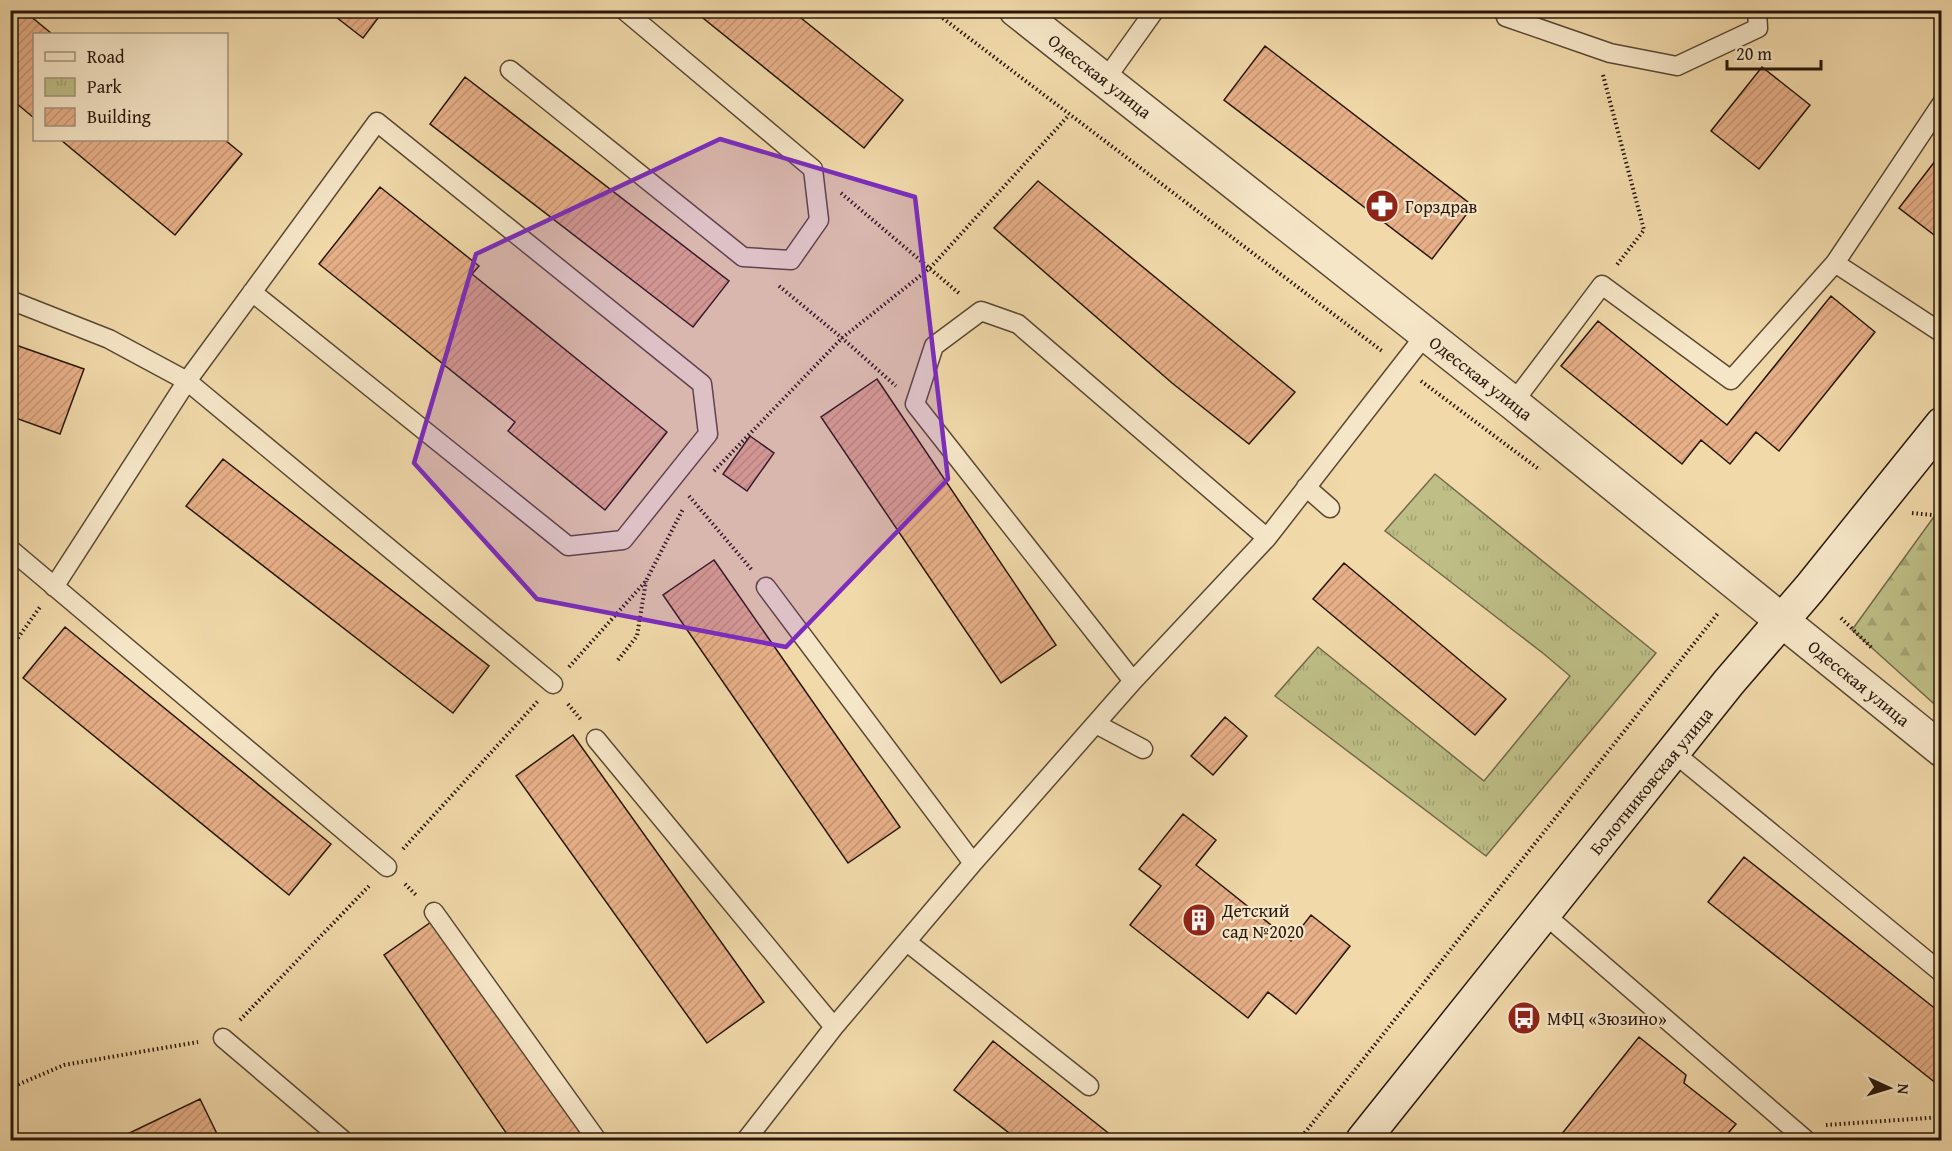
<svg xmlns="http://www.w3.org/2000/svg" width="1952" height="1151" viewBox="0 0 1952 1151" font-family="'Gentium Book Plus',serif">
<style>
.forest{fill:url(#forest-firs);stroke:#736a48;stroke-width:1.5}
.park{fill:url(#park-tufts);stroke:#736a48;stroke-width:1.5}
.building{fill:url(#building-hatch);stroke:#28170b;stroke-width:1.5}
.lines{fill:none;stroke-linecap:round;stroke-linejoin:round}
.lane-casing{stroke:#5a4833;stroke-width:21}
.street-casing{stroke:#5a4833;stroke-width:36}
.secondary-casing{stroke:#28170b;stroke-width:36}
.path{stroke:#28170b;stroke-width:4;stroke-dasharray:1.5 3;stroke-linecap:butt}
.lane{stroke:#f6e6c8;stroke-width:18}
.street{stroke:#f6e6c8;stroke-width:33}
.secondary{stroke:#f6e6c8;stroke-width:33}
.marked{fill:#7b2cbf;fill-opacity:0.2;stroke:#7b2cbf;stroke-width:4.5;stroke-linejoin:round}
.labels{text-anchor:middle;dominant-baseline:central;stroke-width:4.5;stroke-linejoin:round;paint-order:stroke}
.street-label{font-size:18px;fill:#28170b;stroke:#f6e6c8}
.poi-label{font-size:18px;fill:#28170b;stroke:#f6e6c8;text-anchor:start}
</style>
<defs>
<pattern id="forest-firs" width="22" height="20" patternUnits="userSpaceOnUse" patternTransform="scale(1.5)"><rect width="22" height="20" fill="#bebe86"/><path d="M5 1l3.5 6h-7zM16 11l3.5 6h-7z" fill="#a3a372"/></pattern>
<pattern id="park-tufts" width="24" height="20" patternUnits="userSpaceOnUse" patternTransform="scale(1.5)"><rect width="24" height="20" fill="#bebe86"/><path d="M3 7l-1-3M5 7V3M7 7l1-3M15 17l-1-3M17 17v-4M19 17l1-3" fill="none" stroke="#a3a372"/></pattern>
<pattern id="building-hatch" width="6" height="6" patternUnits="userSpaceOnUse" patternTransform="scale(1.5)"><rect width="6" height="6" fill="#e7af88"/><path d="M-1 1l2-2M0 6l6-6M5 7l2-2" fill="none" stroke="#c69674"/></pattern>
</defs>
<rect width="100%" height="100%" fill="#f1d9aa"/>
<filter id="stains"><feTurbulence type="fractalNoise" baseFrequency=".00333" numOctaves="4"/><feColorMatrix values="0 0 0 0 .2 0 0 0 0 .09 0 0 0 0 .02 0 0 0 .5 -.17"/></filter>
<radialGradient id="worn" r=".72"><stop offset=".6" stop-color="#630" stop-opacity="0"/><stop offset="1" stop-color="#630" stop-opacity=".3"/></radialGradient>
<path class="forest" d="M1941 507V710L1852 630Z"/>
<path class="park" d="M1435 474 1656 653 1486 856 1275 696 1318 647 1484 781 1570 676 1544 654 1385 531Z"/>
<path class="building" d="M10 10H23L52 34H34V118L10 98Z
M327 10H384L363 38Z
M693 10H791L903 100 864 148Z
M1265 46 1473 206 1432 259 1224 100Z
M1762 67 1810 105 1759 169 1711 131Z
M465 77 729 281 693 327 430 124Z
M61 140H225L242 154 175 235Z
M1942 152V241L1899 208Z
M1038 181 1295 392 1249 444 1172 383 994 228Z
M380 187 479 266 472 274 667 432 605 510 508 431 515 422 319 264Z
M1831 296 1875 332 1779 451 1756 432 1730 464 1701 440 1682 464 1561 366 1598 321 1727 425Z
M10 343 84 369 60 434 10 416Z
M877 379 1056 645 1001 683 821 417Z
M750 436 774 453 747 491 723 474Z
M223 459 489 666 453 713 186 506Z
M714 560 900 827 848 863 663 595Z
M1344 563 1506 699 1475 735 1313 599Z
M65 627 331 844 289 895 23 678Z
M1225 717 1247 736 1213 775 1191 756Z
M573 735 764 1002 707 1043 516 776Z
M1183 814 1216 840 1196 865 1291 941 1311 915 1350 946 1296 1014 1268 992 1248 1018 1130 925 1161 886 1139 869Z
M1744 857 1942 1014V1088L1708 902Z
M434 920 453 947 586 1140H511L384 955Z
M1639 1037 1686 1075 1684 1083 1736 1124 1722 1140H1557Z
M993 1041 1117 1140H1018L954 1090Z
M200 1099 220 1140H115Z"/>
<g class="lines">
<defs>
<path id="lane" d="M1504 10 1506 17 1610 53 1677 66 1758 28 1757 10
M510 70 743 257 791 260 819 220 813 169 624 10
M1105 80 1155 10
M1835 263 1942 103
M10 300 109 339 187 381 553 684
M1513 403 1602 285 1731 380 1835 263 1942 333
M1306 487 1330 508
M10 549 387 867
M54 587 187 381 377 122 702 384 708 434 623 540 568 546 252 292
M766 587 973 863
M1133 681 915 404 934 346 981 311 1018 324 1267 538
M1096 724 1143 749
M596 739 834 1027
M1673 752 1942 973
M434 912 597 1140
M1544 914 1806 1140
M907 942 1089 1086
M223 1038 343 1140
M746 1140 834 1027 973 863 1133 681 1267 538 1426 334"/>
<path id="street" d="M1016 10 1513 403 1942 750"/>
<path id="secondary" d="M1363 1140 1729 682 1810 588 1942 424"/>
</defs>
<use href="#lane" class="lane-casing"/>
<use href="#street" class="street-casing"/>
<use href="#secondary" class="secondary-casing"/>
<path class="path" d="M932 10 1382 351
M1603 75 1644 230 1616 266
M841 193 961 295
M779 286 842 338 896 386
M1421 381 1540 470
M714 471 842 338 930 268 1069 115
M689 496 752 570
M1912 513 1942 516
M1841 618 1873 649
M10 649 40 607
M618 660 637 636 646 581
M569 667 646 581 683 509
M568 704 582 721
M403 849 538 701
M405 884 417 896
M240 1020 370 885
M10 1088 64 1065 198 1042
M1826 1125 1942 1117
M1299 1140 1719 612"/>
<use href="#lane" class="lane"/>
<use href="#street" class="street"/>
<use href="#secondary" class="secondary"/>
</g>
<path class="marked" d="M720 139 915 197 948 479 786 647 537 599 414 463 476 254Z"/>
<defs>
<symbol id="pharmacy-disc" viewBox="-11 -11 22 22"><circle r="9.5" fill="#8f2418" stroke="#f6e6c8"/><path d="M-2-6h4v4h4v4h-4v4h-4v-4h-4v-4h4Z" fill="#fff"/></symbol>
<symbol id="building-disc" viewBox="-11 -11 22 22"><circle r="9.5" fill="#8f2418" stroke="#f6e6c8"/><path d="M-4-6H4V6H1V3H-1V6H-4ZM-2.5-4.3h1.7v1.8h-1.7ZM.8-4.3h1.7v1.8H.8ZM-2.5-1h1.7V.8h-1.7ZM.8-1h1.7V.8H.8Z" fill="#fff"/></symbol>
<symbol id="bus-disc" viewBox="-11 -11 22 22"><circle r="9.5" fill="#8f2418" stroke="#f6e6c8"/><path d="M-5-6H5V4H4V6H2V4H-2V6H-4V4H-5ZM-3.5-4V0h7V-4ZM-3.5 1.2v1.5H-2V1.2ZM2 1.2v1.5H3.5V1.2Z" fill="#fff"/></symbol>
</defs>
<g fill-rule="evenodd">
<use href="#pharmacy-disc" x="1363" y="187" width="38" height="38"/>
<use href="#building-disc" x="1180" y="901" width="38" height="38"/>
<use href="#bus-disc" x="1505" y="999" width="38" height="38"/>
</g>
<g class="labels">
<g class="street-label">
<text transform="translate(1100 76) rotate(38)">Одесская улица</text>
<text transform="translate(1481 378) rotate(38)">Одесская улица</text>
<text transform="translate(1859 683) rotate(39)">Одесская улица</text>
<text transform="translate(1651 781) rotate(-51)">Болотниковская улица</text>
</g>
<g class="poi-label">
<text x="1405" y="206">Горздрав</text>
<text x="1222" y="910">Детский<tspan x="1222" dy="21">сад №2020</tspan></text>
<text x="1547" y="1018">МФЦ «Зюзино»</text>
</g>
</g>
<rect width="1952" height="1151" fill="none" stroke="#f1d9aa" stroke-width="36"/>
<rect x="12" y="12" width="1928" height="1127" fill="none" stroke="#28170b" stroke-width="3"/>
<rect x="18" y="18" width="1916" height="1115" fill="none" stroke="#28170b" stroke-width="1.5"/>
<rect x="33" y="33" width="195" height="108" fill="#f6e6c8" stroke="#a4937c" stroke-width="1.5"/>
<rect x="45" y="52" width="30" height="9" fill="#f6e6c8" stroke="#a4937c" stroke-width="1.5"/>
<text x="87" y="63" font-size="18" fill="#28170b">Road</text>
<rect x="45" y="78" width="30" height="18" fill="url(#park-tufts)" stroke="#a4937c" stroke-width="1.5"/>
<text x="87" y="93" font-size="18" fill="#28170b">Park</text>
<rect x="45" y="108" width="30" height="18" fill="url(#building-hatch)" stroke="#a4937c" stroke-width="1.5"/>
<text x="87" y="123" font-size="18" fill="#28170b">Building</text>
<g transform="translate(1889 1088) rotate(94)" stroke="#f6e6c8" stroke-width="4.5" paint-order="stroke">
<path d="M0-4.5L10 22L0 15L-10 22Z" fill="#28170b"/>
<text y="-9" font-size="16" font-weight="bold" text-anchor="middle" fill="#28170b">N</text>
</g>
<path d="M1727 60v9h94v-9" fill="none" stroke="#28170b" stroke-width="3"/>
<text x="1736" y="60" font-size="18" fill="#28170b" stroke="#f6e6c8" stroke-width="4.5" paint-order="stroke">20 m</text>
<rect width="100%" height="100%" filter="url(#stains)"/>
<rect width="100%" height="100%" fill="url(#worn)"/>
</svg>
